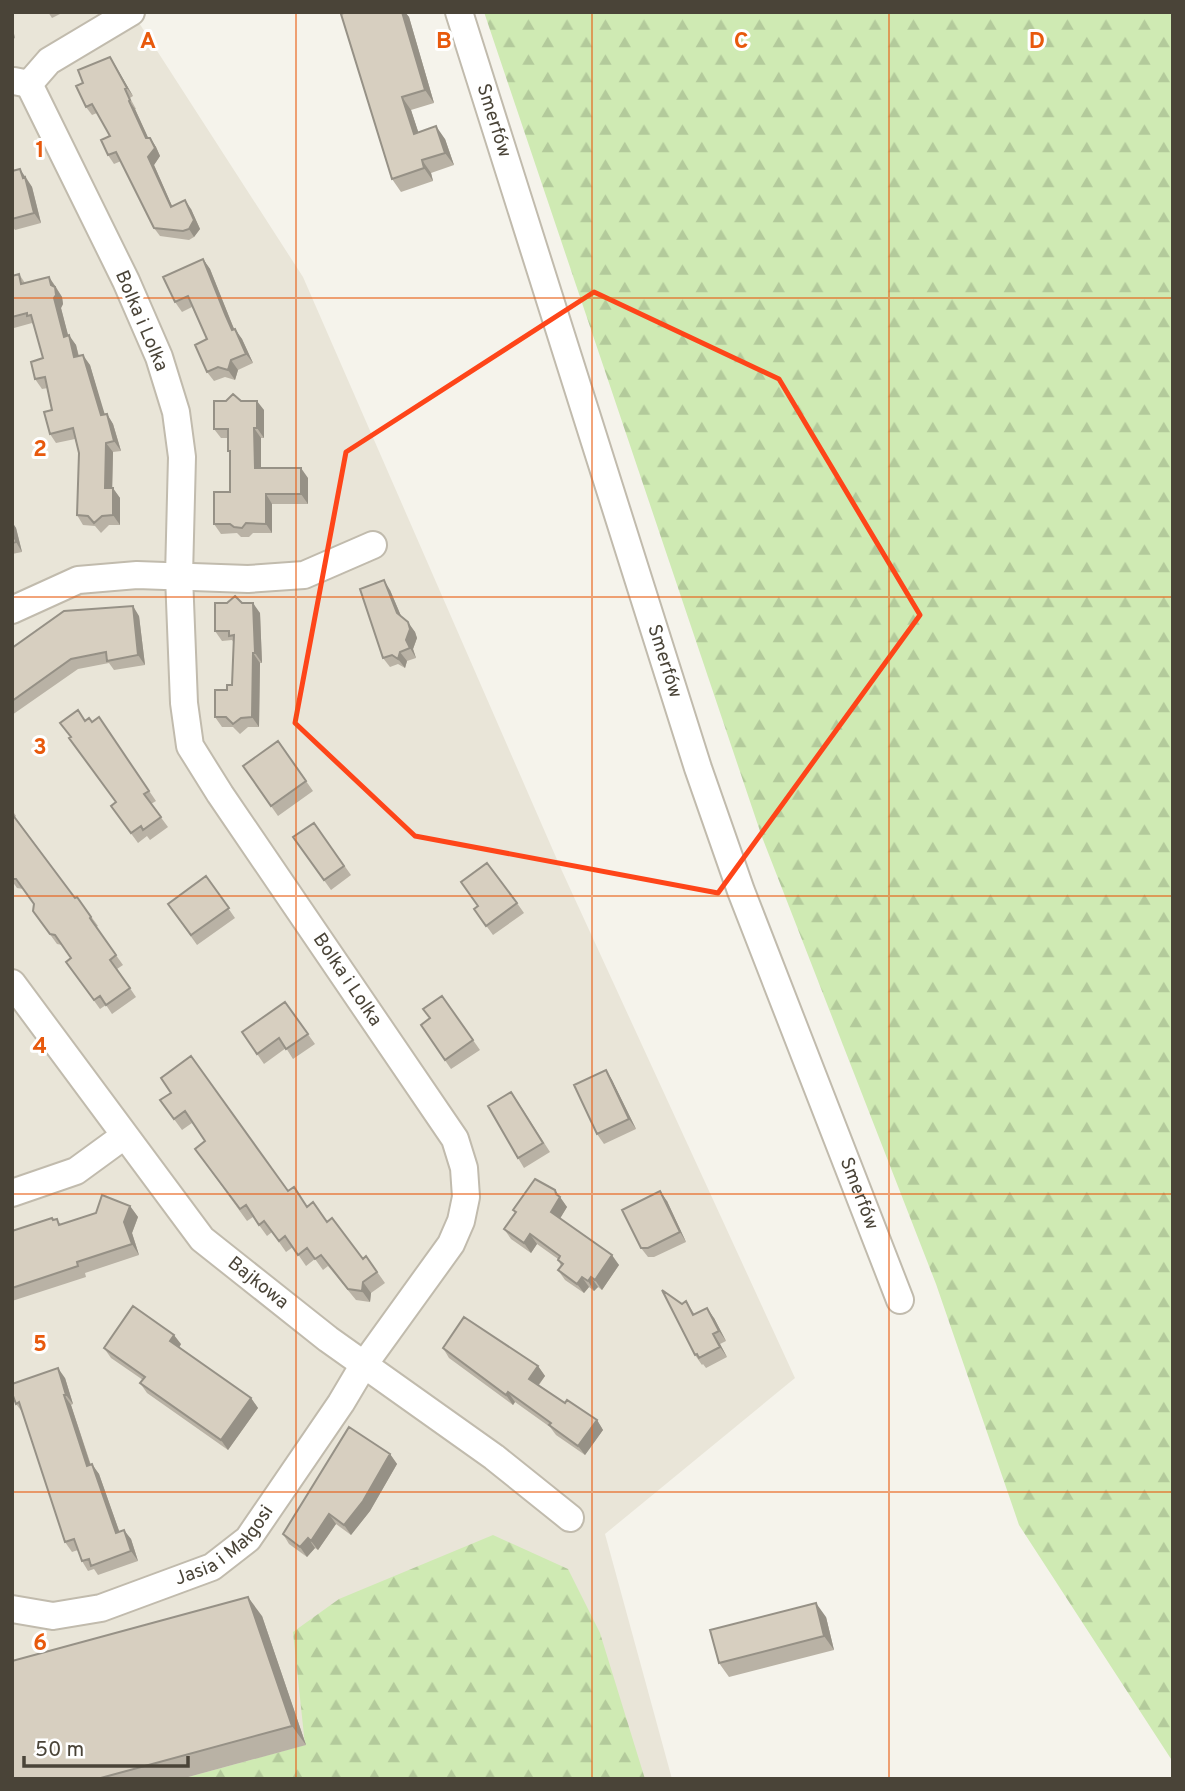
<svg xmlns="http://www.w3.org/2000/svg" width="1185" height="1791" viewBox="0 0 1185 1791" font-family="Overpass,sans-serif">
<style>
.residential{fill:#e9e5d8}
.forest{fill:url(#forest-firs)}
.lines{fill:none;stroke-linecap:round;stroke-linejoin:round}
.minor-casing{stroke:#c1bbad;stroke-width:30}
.minor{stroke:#fff;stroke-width:26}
.wall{fill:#b9b2a5}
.shaded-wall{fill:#969186}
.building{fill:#d7cfc0;stroke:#969186;stroke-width:2}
.marked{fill:none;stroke:#fe4519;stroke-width:5;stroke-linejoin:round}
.grid{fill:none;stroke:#e8590c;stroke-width:2;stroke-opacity:0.55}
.labels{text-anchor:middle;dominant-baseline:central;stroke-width:6;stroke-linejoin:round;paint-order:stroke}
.street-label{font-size:19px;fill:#4a4438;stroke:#fff}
.grid-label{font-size:23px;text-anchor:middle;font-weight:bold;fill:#e8590c;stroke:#fff;stroke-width:6;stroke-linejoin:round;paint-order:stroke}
</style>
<defs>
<pattern id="forest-firs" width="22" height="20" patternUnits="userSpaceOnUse" patternTransform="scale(1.75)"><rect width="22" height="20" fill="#cfeab3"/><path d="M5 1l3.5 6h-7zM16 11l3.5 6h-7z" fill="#b3ca9b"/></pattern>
</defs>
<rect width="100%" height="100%" fill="#f5f3eb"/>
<path class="residential" d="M12 12H132L303 277 562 871 795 1378 605 1534 672 1779H12Z"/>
<path class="forest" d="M484 12H1173V1762L1019 1525 936 1284 762 837Z
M493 1535 568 1569 600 1633 645 1779H181L305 1745 293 1632 339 1599Z"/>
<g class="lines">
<defs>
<g id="minor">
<path id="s1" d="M459 12 698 768 741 891 900 1300"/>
<path d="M14 81 29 84 49 61 131 12"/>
<path d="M12 610 78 580 137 575 248 579 304 575 373 545"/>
<path id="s2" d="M12 983 202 1239 328 1339 494 1457 570 1518"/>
<path d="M12 1193 76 1171 124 1136"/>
<path id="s3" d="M12 1609 53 1616 101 1608 212 1567 248 1539 341 1403 363 1366 451 1244 461 1221 466 1197 464 1168 455 1139 220 794 190 746 184 703 179 576 182 457 176 412 159 357 126 281 29 84"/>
</g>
</defs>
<use href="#minor" class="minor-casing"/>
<use href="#minor" class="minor"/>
</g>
<path class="wall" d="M48 12H64L52 18Z
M346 12H405L409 17 434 103 411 110 418 132 445 139 454 165 431 173 433 181 401 192 392 179Z
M110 57 133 96 130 98 136 109H135L148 138H150L156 147 160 156 154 165 172 206 191 209 200 229 194 237 189 240 160 236 154 228 121 161 114 164 108 155 110 136 97 113 92 115 86 107 83 83Z
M12 171 27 179 32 187 41 223 15 230 12 226Z
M203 259 210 269 234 329 242 339 253 363 238 370 235 380 225 377 214 381 207 372V339L192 307 182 312 175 302Z
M19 274 25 283 49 277 56 287 62 297 63 304 61 308 68 336 76 345 79 356 90 365 104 415 107 414 113 424 121 451 113 452 112 488 120 498V525H109L101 533 95 526 83 525 77 515 79 453 75 439 56 443 50 434 52 410 48 388 42 389 35 379 43 358 34 326 32 323 14 328 12 325V276Z
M241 401 264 410V438H261V468L308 478V504H272V533H253L249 537H241L237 533 221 534 214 524 230 492V454L228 451V438H221L214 429Z
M12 522 16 528 22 552 12 554Z
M390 590 401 616 415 632 417 638 413 649 416 658 407 661 405 668 398 664 390 667 383 658Z
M242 603 260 613 262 663H260L259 727H248L240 734 233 727H222L215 717 227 690 232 685 234 643 232 640 222 641 215 631Z
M139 616 145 665 114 670 109 663 78 669 12 715V648Z
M99 717 156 801 151 804 168 827 150 840 147 836 138 843 111 806 116 802 85 721 92 722Z
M278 741 313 791 278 816 243 766Z
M12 810 16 816 15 817 75 898 77 897 98 926 96 927 123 965 117 969 136 997 112 1014 106 1005 100 1009 66 962 71 958 62 945 57 944 33 911 34 904 23 889 17 888 12 881Z
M314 823 351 875 331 890 293 837Z
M206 876 235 918 197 945 168 904Z
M517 903 524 913 493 935 474 909Z
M442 996 480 1050 451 1069 421 1025 430 1018Z
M285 1002 315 1044 293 1059 286 1048 264 1064 242 1032Z
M606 1070 612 1080 636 1129 604 1144 597 1134Z
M171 1093 288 1191 327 1222 363 1259 366 1256 385 1283 371 1293 370 1302 356 1300 328 1266 323 1270 315 1259 306 1266 293 1247 286 1252 272 1232 267 1236 253 1217 247 1221 195 1149 205 1141 192 1123 182 1130 160 1100Z
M518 1102 550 1152 524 1168 518 1158Z
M555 1190 567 1207 560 1218 619 1265 602 1290 598 1287 594 1291 589 1287 584 1293 565 1280 558 1270 561 1266 558 1259 537 1244 531 1253 511 1239 504 1229 515 1213 513 1210Z
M667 1201 686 1242 654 1257H648L641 1248Z
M130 1206 138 1217 132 1233 139 1255 85 1273 86 1277 12 1301V1231L52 1218 61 1224Z
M686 1301 695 1315 714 1318 726 1341 720 1344 727 1357 706 1368 703 1364 702 1365 695 1355Z
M181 1344 179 1348 251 1398 258 1408 228 1450 147 1393 140 1383 143 1380 111 1358 104 1348Z
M443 1348 538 1366 545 1376 539 1385 565 1403 597 1420 603 1430 585 1455 556 1435 550 1427 515 1402 513 1405 449 1358Z
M65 1378 73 1404 71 1405 91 1465 99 1474 119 1531 131 1539 138 1561 98 1575 94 1569 88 1571 82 1561 78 1550 72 1552 65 1542 23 1413 16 1404Z
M390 1454 397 1464 370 1511 351 1535 336 1524 318 1550 315 1548 307 1557 289 1544 283 1534Z
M262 1616 306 1745 181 1779H12Z
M826 1617 834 1650 729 1677 719 1663Z"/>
<path class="shaded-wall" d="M402 12H405L409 17 434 103 425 90Z
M12 23 15 39 12 34Z
M110 57 115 65 133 96 127 88Z
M402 97 411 110 423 146 414 134Z
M129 101 135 109 152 146 146 138Z
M436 126 445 139 454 165 445 153Z
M150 138 156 147 160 156 154 165 176 215 171 207 148 157Z
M422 160 431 173 433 181 424 168Z
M20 169 32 187 41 223 34 213Z
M185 200 191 209 200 229 194 237 189 229Z
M203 259 210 269 232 324 239 340 232 330 225 314Z
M49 277 62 297 63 304 61 308 71 346 64 337Z
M235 329 242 339 253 363 246 354Z
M69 335 76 345 81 367 74 357Z
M83 355 90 365 108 425 101 415Z
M231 360 238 370 235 380 228 370Z
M257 401 264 410V438L257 428Z
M107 414 113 424 121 451 114 441Z
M254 428 261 438V478L255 468Z
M106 443 113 452 112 497 105 488Z
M301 468 308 478V504L301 494Z
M113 488 120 498V525L113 515Z
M266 494 272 504V533L266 524Z
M12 522 16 528 22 552 16 542 12 529Z
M384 580 390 590 404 623 397 613Z
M253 603 260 613 262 663 255 653Z
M133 606 139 616 145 665 138 655Z
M408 622 415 632 417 638 413 649 416 658 410 648 406 640Z
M400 652 407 661 405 668 398 659Z
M253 653 260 663 259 727 252 717Z
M606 1070 612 1080 636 1129 629 1119Z
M555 1190 567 1207 558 1222 551 1212 556 1194Z
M660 1191 667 1201 686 1242 680 1232Z
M130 1206 138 1217 132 1233 139 1255 132 1244 124 1222Z
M530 1234 537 1244 531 1253 524 1243Z
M612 1255 619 1265 602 1290 595 1280Z
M582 1277 589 1287 584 1293 577 1284Z
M591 1277 598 1287 594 1291 588 1281Z
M363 1282 371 1293 370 1302 362 1291Z
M707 1308 714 1318 726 1341 719 1331Z
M713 1334 720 1344 727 1357 720 1347Z
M174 1335 181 1344 177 1351 170 1341Z
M538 1366 545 1376 536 1388 529 1379Z
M58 1368 65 1378 73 1404 66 1395Z
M508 1392 515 1402 513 1405 506 1395Z
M64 1395 71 1405 94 1476 87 1466Z
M251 1398 258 1408 228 1450 221 1440Z
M597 1420 603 1430 585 1455 578 1446Z
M390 1454 397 1464 370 1511 351 1535 344 1525Z
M92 1464 99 1474 123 1542 116 1533Z
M329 1514 336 1524 318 1550 311 1541Z
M124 1530 131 1539 138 1561 131 1551Z
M308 1538 315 1548 307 1557 300 1547Z
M248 1597 262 1616 306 1745 292 1726Z
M816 1603 826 1617 834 1650 824 1636Z"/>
<path class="building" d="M346 12H402L425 90 402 97 414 134 436 126 445 153 422 160 424 168 392 179 341 14Z
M110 57 127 88 125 89 130 100 129 101 146 138H150L155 148 148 157 171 207 185 200 194 220 189 229 183 231 154 228 116 152 108 155 101 140 110 136 92 104 86 107 76 86 83 83 78 70Z
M20 169 23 178 25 177 34 213 12 219V171Z
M203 259 225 314 232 330 235 329 246 354 231 360 228 370 218 367 207 372 195 345 207 339 188 296 175 302 163 277Z
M19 274 21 284 49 277 51 285 55 287 56 295 54 298 64 337 69 335 74 357 83 355 101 415 107 414 114 441 106 443 105 488H113V515L102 516 94 523 88 516 77 515 79 453 73 428 50 434 44 412 52 410 45 377 35 379 31 362 43 358 31 315 27 316V313L12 317V276Z
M233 394 241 401H257V428H254L255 468H301V494H266V524L246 523 242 528 234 527 230 524H214V492H230V451H228V429H214V401H226Z
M12 529 16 542 12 543Z
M384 580 397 613 408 622 410 629 406 640 410 648 400 652 398 659 392 655 383 658 360 589Z
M235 596 242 603H253L255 653H253L252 717 241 718 233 724 226 717H215V690H227V685H232L234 635 229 636V631H215V603H227Z
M133 606 138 655 107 661 106 652 71 659 12 701V648L64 611Z
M78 710 85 721 89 718 92 722 99 717 149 791 144 794 161 817 143 830 141 826 131 833 111 806 116 802 69 738 71 737 60 723Z
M278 741 306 781 271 806 243 766Z
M12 814 75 898 77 897 91 917 90 918 116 955 110 960 130 988 106 1005 100 996 94 1000 66 962 71 958 55 935 50 934 33 911 34 904 16 879H12Z
M314 823 344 866 324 880 293 837Z
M487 863 517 903 486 926 474 909 478 906 461 882Z
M206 876 229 908 191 935 168 904Z
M442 996 473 1040 445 1060 421 1025 430 1018 423 1009Z
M285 1002 308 1034 286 1049 279 1038 257 1054 242 1032Z
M191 1056 288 1191 294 1187 307 1207 313 1202 327 1222 332 1218 363 1259 366 1256 377 1272 363 1282 362 1291 348 1289 321 1255 315 1259 307 1248 298 1255 285 1236 279 1241 264 1221 259 1225 246 1205 240 1209 195 1149 205 1141 185 1111 174 1119 160 1100 171 1093 161 1078Z
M606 1070 629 1119 597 1134 574 1085Z
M511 1092 543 1143 518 1158 488 1106Z
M535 1179 555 1190 556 1194 560 1197 551 1212 612 1255 595 1280 591 1277 588 1281 582 1277 577 1284 558 1270 563 1264 558 1260 560 1256 530 1234 524 1243 504 1229 516 1212 513 1210Z
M660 1191 680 1232 648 1248H641L622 1210Z
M102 1195 130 1206 124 1222 132 1244 77 1262 78 1266 12 1288V1231L52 1218 53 1220 57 1219 59 1225 96 1213Z
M662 1290 682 1304 686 1301 693 1315 707 1308 719 1331 713 1334 720 1347 699 1358 697 1354 695 1355Z
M133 1306 174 1335 170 1341 251 1398 221 1440 140 1383 145 1377 104 1348Z
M464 1317 538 1366 529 1379 565 1403 567 1400 597 1420 578 1446 549 1425 551 1423 508 1392 506 1395 443 1348Z
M58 1368 66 1395H64L87 1466 92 1464 116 1533 124 1530 131 1551 91 1566 89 1559 82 1561 74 1539 65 1542 19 1402 16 1404 12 1393V1384Z
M349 1427 390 1454 363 1501 344 1525 329 1514 311 1541 308 1538 300 1547 283 1534Z
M248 1597 292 1726 97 1779H12V1661Z
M816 1603 824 1636 719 1663 710 1630Z"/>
<path class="marked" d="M594 292 779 379 920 615 718 893 415 836 295 723 346 452Z"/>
<path class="grid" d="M296 12V1779M592 12V1779M889 12V1779M12 298H1173M12 597H1173M12 896H1173M12 1194H1173M12 1492H1173"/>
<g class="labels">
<g class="street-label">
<text stroke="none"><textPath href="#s1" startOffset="114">Smerfów</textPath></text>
<text transform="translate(141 321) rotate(67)">Bolka i Lolka</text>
<text stroke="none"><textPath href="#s1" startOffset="681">Smerfów</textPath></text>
<text transform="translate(347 980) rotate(56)">Bolka i Lolka</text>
<text stroke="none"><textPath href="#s1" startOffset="1248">Smerfów</textPath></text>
<text stroke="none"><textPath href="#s2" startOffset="390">Bajkowa</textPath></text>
<text stroke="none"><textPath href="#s3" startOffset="231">Jasia i Małgosi</textPath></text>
</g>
</g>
<g class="grid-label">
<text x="148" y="48">A</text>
<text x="444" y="48">B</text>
<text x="741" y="48">C</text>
<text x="1037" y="48">D</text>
<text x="40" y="157">1</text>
<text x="40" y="456">2</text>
<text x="40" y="754">3</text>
<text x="40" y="1053">4</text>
<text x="40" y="1351">5</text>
<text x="40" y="1650">6</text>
</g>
<rect width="1185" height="1791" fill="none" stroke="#4a4438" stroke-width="28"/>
<path d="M24 1756v10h164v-10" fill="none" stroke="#4a4438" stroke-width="3.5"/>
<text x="35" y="1756" font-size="21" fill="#4a4438" stroke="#ffffff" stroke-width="5" paint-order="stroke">50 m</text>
</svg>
